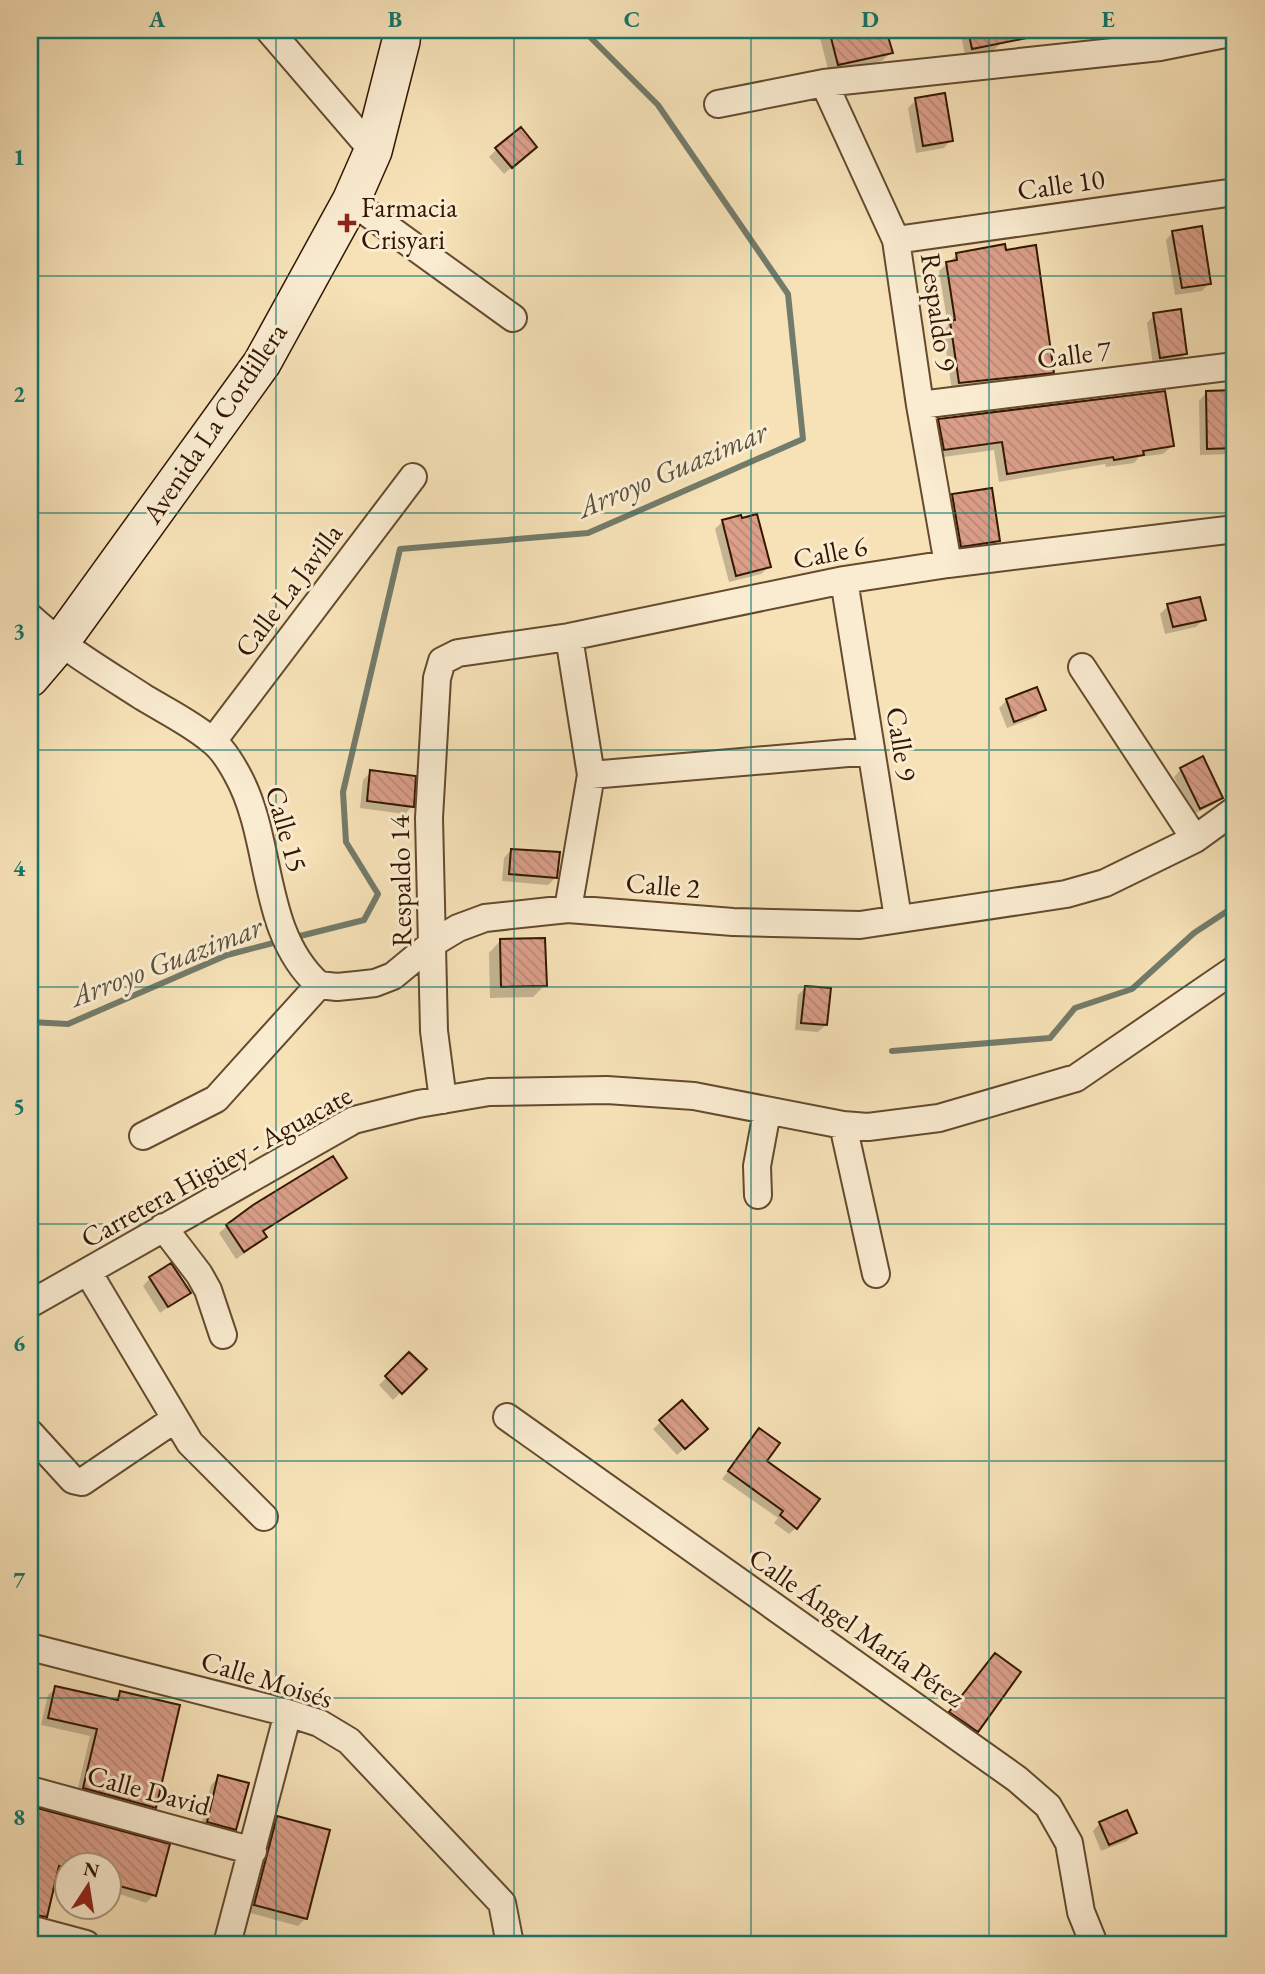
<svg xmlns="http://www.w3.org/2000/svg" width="1265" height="1974" viewBox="0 0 1265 1974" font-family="'EB Garamond',serif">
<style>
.shadow{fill:#0003}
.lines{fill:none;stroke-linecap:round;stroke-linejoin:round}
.stream{stroke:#737b6a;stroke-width:6}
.building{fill:url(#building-back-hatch);stroke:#331700;stroke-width:2}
.minor-casing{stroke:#644a2e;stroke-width:30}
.secondary-casing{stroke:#331700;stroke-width:40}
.minor{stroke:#faecd1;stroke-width:26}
.secondary{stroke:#faecd1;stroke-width:37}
.grid{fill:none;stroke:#0f766e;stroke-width:2;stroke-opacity:0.55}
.poi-dot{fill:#8f2418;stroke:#faecd1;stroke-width:2.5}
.labels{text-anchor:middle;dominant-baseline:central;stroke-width:6;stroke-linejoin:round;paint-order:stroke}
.street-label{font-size:28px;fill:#331700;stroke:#faecd1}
.poi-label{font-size:28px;fill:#331700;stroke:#faecd1;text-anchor:start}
.water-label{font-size:30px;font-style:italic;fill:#58513e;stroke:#faecd1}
.neatline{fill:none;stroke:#0f766e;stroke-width:2.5}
.grid-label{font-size:23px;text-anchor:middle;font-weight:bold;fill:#0f766e}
</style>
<defs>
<pattern id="building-back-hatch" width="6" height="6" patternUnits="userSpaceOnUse" patternTransform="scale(1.75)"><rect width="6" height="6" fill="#db9f8a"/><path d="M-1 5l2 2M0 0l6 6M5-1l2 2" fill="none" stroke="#bc8875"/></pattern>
</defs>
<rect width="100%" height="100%" fill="#f7e2b8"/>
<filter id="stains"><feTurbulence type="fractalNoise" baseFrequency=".00286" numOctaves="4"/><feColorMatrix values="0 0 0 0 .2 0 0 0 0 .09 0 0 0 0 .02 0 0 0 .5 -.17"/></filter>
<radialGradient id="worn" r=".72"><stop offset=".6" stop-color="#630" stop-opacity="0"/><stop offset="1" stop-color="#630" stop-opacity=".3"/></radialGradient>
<path class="shadow" d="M818 30H885L891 52 882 61 829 73Z
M960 30H999L1002 42 994 50 965 55Z
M1145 30H1163L1150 38Z
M916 100 951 140 944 148 916 153 908 108Z
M497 149 527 155 504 174 489 157Z
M1173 232 1209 283 1202 291 1175 295 1166 240Z
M957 255 1052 372 1044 380 952 390 943 330 948 326 939 271Z
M1154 315 1186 354 1178 361 1153 365 1147 323Z
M1235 392V452L1233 454 1200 455 1199 401 1206 393Z
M939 421 1172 446 1163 454 1139 457 1134 463 1106 467 1105 464 999 482 994 450 936 458 931 429Z
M953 496 998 541 986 552 949 558 941 508Z
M723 521 769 567 761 574 729 582 715 529Z
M1168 606 1204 619 1196 627 1165 634 1160 614Z
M1007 700 1043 710 1036 717 1007 728 999 708Z
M1181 769 1221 797 1213 805 1192 815 1174 777Z
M371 772 412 806 405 814 360 808 363 780Z
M511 850 556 877 548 885 502 881 504 858Z
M500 941 545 985 533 997 490 998 489 953Z
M806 987 826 1025 818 1032 795 1030 798 995Z
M345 1178 337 1185 262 1233 265 1237 257 1245 236 1259 219 1233 227 1226Z
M150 1278 189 1292 160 1313 143 1286Z
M409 1355 424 1369 393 1400 379 1385Z
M682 1403 698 1436 677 1455 653 1429Z
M759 1430 765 1461 796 1528 789 1534 774 1523 778 1518 722 1479Z
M995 1655 976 1731 969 1738 943 1720Z
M56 1688 113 1701 121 1693 155 1807 147 1815 76 1796 90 1736 41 1725 48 1695Z
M219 1777 235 1829 227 1837 200 1829 211 1785Z
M30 1807 167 1846 154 1895 146 1903 108 1890V1866H66V1880L55 1877 46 1916 38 1925 30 1923Z
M278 1818 306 1918 298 1926 247 1912 270 1826Z
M1100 1823 1135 1833 1127 1841 1101 1851 1093 1831Z"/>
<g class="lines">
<path class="stream" d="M292 938 364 920 378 894 346 842 343 792 400 549 588 533 803 439 788 294 658 105 583 30
M30 1022 68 1024 227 955 281 941
M892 1051 1050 1038 1075 1008 1132 989 1194 933 1235 906"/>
</g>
<path class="building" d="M829 30H886L893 53 838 65Z
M968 30H1026L1027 38 972 49Z
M945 93 953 141 923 146 915 98Z
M521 127 537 147 512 168 495 148Z
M1202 226 1211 284 1182 288 1172 231Z
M1005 244 1006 250 1036 245 1054 373 959 383 950 321 955 320 946 262 957 260 956 253Z
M1181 309 1187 354 1160 358 1153 313Z
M1235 390V448L1207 449 1206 391Z
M1165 391 1174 446 1143 451 1144 455 1114 460 1113 457 1007 474 1002 442 944 450 938 419Z
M992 488 1000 541 961 547 952 494Z
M757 514 771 567 736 576 722 520 741 515 742 518Z
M1200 597 1206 620 1173 627 1167 604Z
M1037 687 1046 710 1014 722 1006 699Z
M1203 756 1223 798 1200 809 1180 768Z
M370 770 416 776 414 807 367 801Z
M511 849 560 852 557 878 509 874Z
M545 938 547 986 501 987 500 939Z
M805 986 831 988 827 1025 801 1023Z
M333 1156 347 1178 263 1231 267 1237 244 1252 226 1225 253 1205Z
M171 1263 191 1293 168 1307 149 1277Z
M409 1352 427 1369 402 1394 385 1376Z
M682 1400 708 1429 685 1449 659 1420Z
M759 1428 780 1443 767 1461 820 1499 797 1529 780 1515 783 1511 728 1471Z
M995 1653 1021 1672 978 1732 949 1712Z
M55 1686 118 1700 120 1691 180 1705 156 1808 83 1788 97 1729 48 1718Z
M218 1775 249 1783 236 1830 207 1822Z
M30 1806 170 1844 156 1896 108 1883V1866H66V1868L59 1866 47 1917 30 1914Z
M1127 1810 1137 1833 1109 1845 1099 1822Z
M277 1816 330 1830 307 1919 254 1905Z"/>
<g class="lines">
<defs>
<path id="minor" d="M269 30 373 151
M824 83 896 240 920 405 948 564
M718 104 824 83 1160 47 1235 32
M351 201 513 318
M896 240 1235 192
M920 405 1235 366
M844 580 898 918
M30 617C65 649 103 671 143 697 166 711 191 723 211 740 221 747 231 763 237 774 274 840 259 931 319 985
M1082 667 1195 839
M213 741 413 477
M591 775 871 751
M568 909 591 775 569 637
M443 1100 434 1031 429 818 437 678 442 661 458 653 569 637 844 580 948 564 1235 529
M843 1125 876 1274
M143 1136 216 1099 319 985 337 987 357 985 375 983 393 976 433 943 458 928 485 918 568 909 733 922 860 925 1066 894 1105 883 1195 839 1235 810
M758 1195 757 1166 767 1112
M163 1227 199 1274 208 1290 223 1335
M88 1272 190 1443 264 1517
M30 1304 354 1120 418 1104 489 1092 607 1090 694 1096 843 1125 868 1127 939 1118 1076 1078 1235 969
M507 1417 1017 1779 1048 1806 1069 1843 1081 1912 1094 1944
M30 1433 73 1480 82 1482 175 1419
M30 1647 288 1713 319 1723 349 1741 502 1903 510 1944
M30 1790 253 1851
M30 1929 86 1944
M227 1944 288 1713"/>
<path id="secondary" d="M30 678 59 644 262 363 351 201 373 151 401 41 402 30"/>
</defs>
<use href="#minor" class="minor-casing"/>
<use href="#secondary" class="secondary-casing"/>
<use href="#minor" class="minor"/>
<use href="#secondary" class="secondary"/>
</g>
<path class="grid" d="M276 30V1944M514 30V1944M751 30V1944M989 30V1944M30 276H1235M30 513H1235M30 750H1235M30 987H1235M30 1224H1235M30 1461H1235M30 1698H1235"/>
<path class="poi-dot" d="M343.5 212.5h7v7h7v7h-7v7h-7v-7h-7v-7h7z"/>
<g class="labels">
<g class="street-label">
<text transform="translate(1061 184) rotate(-8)">Calle 10</text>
<text transform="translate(939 312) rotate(82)">Respaldo 9</text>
<text transform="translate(1074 354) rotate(-7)">Calle 7</text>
<text transform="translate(214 423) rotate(-56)">Avenida La Cordillera</text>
<text transform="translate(830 552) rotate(-11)">Calle 6</text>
<text transform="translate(288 590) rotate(-53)">Calle La Javilla</text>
<text transform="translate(902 744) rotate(81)">Calle 9</text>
<text transform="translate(287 829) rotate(74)">Calle 15</text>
<text transform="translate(400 881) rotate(-91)">Respaldo 14</text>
<text transform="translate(663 885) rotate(5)">Calle 2</text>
<text transform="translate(216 1166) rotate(-29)">Carretera Higüey - Aguacate</text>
<text transform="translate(857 1627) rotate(35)">Calle Ángel María Pérez</text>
<text transform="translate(267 1679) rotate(17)">Calle Moisés</text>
<text transform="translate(149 1790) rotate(15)">Calle David</text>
</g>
<g class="poi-label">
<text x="361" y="207">Farmacia<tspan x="361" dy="32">Crisyari</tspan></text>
</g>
<g class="water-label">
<text transform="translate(672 469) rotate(-23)">Arroyo Guazimar</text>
<text transform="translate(166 961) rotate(-21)">Arroyo Guazimar</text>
</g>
</g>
<rect width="1265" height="1974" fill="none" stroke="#f7e2b8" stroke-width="77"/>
<g transform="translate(88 1886) rotate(12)"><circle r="33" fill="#faecd1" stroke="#aa977d" stroke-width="2"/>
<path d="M0-5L12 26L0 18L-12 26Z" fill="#8f2418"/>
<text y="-10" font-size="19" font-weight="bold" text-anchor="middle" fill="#331700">N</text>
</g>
<rect x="38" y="38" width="1188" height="1898" class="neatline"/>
<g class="grid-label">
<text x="157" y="27">A</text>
<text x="395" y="27">B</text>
<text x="632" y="27">C</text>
<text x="870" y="27">D</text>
<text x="1108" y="27">E</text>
<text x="19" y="165">1</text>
<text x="19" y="402">2</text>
<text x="19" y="639">3</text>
<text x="19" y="876">4</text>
<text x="19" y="1114">5</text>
<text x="19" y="1351">6</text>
<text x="19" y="1588">7</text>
<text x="19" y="1825">8</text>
</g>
<rect width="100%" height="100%" filter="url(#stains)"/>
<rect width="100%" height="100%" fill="url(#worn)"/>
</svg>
